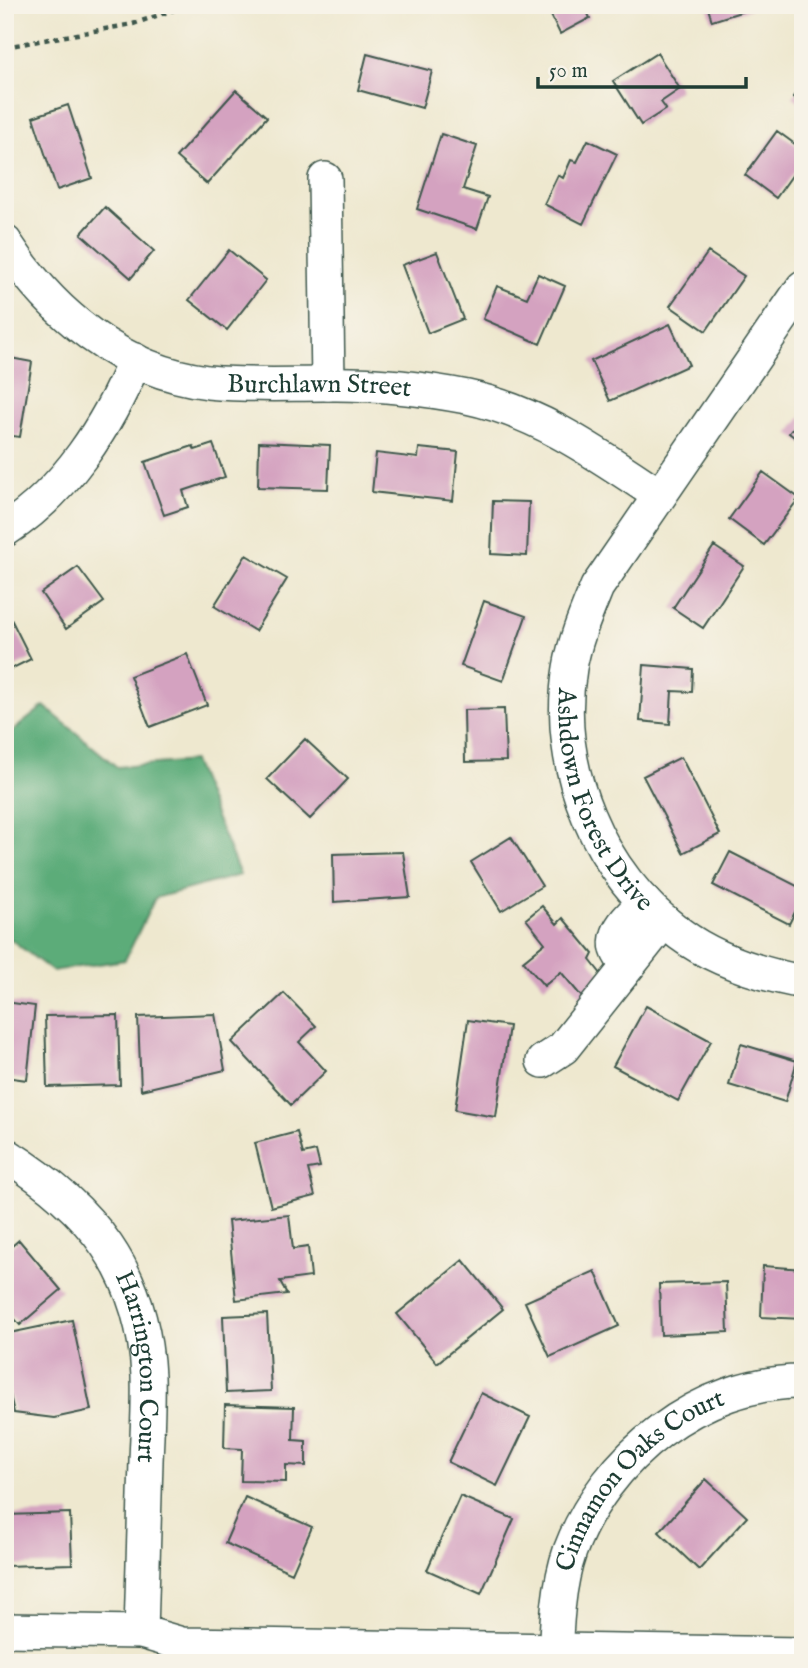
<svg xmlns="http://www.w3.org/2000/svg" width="808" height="1668" viewBox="0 0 808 1668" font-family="'IM FELL English',serif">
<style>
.forest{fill:#5cac79;stroke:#3e7456;stroke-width:2}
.building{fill:#d4a2c0}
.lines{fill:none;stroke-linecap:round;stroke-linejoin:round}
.minor-casing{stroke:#3e574b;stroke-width:36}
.path{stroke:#3e574b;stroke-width:4.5;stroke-dasharray:5 5;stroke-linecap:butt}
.minor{stroke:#fff;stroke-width:33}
.labels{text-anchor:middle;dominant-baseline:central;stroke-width:5;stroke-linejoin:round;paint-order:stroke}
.street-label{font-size:26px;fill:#1f3d34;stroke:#f7f3e8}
</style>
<rect width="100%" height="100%" fill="#f7f3e8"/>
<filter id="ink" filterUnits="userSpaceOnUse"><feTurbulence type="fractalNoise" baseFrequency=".0143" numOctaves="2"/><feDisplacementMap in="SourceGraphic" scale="14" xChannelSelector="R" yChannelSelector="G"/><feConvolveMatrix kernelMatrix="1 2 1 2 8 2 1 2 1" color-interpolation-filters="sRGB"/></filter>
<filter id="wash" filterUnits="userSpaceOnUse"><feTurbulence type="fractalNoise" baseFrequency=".00686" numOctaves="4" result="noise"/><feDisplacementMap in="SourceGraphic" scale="28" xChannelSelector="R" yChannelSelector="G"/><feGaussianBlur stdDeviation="1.57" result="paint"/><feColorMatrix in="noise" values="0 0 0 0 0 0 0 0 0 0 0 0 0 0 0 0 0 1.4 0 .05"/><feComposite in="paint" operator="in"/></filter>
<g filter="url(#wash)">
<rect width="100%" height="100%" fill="#eee8cf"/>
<path class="forest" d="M44 706 117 767 193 761 240 875 155 898 125 960 52 971 5 935V737Z"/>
<g id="blocks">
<path class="building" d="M546 5H584L590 18 560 34Z
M707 5H749L750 9 712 21Z
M657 53 680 89 661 102 666 109 641 125 613 81Z
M367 54 432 71 422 108 358 90Z
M803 83V104L793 97Z
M236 90 267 117 207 184 176 157Z
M68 105 92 178 57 190 33 117Z
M777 131 803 150V160L776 198 745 175Z
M441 134 477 146 463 189 488 197 477 229 417 209Z
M588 140 617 154 583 224 544 204 558 175 563 178 571 160 577 162Z
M105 207 154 251 131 278 81 234Z
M229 250 266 280 227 330 189 300Z
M437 252 463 319 428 333 402 265Z
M708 252 744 276 706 331 670 306Z
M538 274 565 286 540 344 483 319 497 286 527 298Z
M670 324 689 365 610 401 591 361Z
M5 357 32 362 20 437 5 435Z
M803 415V444L789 433Z
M259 442 330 445 328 489 258 487Z
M213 444 225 477 183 491 188 507 164 515 145 462 193 446 195 450Z
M419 448 458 452 453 501 372 492 376 453 418 458Z
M763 472 799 498 764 545 729 519Z
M493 501 529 502 527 556 491 554Z
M714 546 744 566 703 628 673 608Z
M246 555 287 579 255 631 214 606Z
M78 567 104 602 66 629 41 593Z
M484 601 526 616 503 681 461 666Z
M9 615 31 659 5 672V617Z
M187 654 207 705 150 727 130 676Z
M644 665 693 669 692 692 672 691 670 724 640 721Z
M504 709 506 761 465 762 464 710Z
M305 739 348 779 310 819 267 779Z
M681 757 720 834 683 853 643 776Z
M511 837 542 886 501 911 471 862Z
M403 852 410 897 334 902 333 854Z
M730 852 803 889V896L789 924 713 885Z
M542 906 557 924 563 918 593 954 590 960 609 984 586 1002 561 972 544 986 523 961 545 943 526 919Z
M284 993 316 1026 299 1042 326 1071 291 1105 232 1042Z
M5 1002 35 1006 27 1080 5 1077Z
M646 1006 711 1041 678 1101 613 1066Z
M215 1014 225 1070 141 1090 138 1017Z
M118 1015 120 1085 47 1087 45 1016Z
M468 1020 509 1026 496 1117 455 1110Z
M741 1044 797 1061 785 1102 729 1085Z
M297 1132 303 1154 316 1151 320 1167 308 1169 315 1196 271 1207 255 1143Z
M289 1215 293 1249 308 1247 311 1277 280 1281 287 1294 236 1300 228 1221Z
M19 1240 61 1290 20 1325 5 1308V1252Z
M463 1260 503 1309 437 1363 397 1314Z
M763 1266 803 1269V1319L761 1317Z
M595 1271 619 1326 550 1357 525 1302Z
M726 1282 728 1332 661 1335 659 1284Z
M267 1314 271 1391 226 1393 223 1316Z
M72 1320 91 1410 54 1418 14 1413 5 1372V1334Z
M481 1393 530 1417 497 1486 448 1462Z
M225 1405 294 1407 293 1440 306 1441V1466L286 1465V1482L241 1481 242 1449 224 1448Z
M706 1479 747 1517 699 1570 659 1532Z
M460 1496 514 1519 481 1594 427 1570Z
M245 1497 312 1527 292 1573 225 1543Z
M70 1513 72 1564 5 1566V1515Z"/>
</g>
</g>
<g filter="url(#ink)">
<use href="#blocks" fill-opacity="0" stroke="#3e574b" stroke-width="2"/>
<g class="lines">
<defs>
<g id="minor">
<path d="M325 179 328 384"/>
<path id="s1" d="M5 242C51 313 120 371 208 382 247 386 285 384 324 384 372 383 420 388 467 397 539 412 599 455 659 495"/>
<path id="s2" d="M803 287 597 587C586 614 575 639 570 668 553 768 599 874 680 934 716 961 760 974 803 982"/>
<path d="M5 530C66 491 108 425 135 360"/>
<path d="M628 965C602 940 625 922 644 902"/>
<path d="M543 1061 563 1048 664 921"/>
<path id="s3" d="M5 1154C91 1208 143 1271 148 1376 149 1404 147 1433 146 1461 144 1518 143 1575 141 1632"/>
<path d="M5 1630 141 1632 182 1644 803 1654"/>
<path id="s4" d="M555 1663C556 1628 558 1585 570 1551 605 1457 700 1381 803 1382"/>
</g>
</defs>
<use href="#minor" class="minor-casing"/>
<path class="path" d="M5 47 133 24 188 5"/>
<use href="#minor" class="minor"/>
</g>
</g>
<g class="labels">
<g class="street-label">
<text stroke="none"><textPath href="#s1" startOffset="366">Burchlawn Street</textPath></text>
<text stroke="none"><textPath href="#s2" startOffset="590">Ashdown Forest Drive</textPath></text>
<text stroke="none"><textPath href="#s3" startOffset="266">Harrington Court</textPath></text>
<text stroke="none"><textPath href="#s4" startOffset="215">Cinnamon Oaks Court</textPath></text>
</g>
</g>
<rect width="808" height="1668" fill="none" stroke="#f7f3e8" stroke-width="28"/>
<path d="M538 77v10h208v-10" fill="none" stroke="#1f3d34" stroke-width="3.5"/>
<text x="549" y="77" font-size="21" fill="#1f3d34" stroke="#f7f3e8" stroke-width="5" paint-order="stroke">50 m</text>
</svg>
